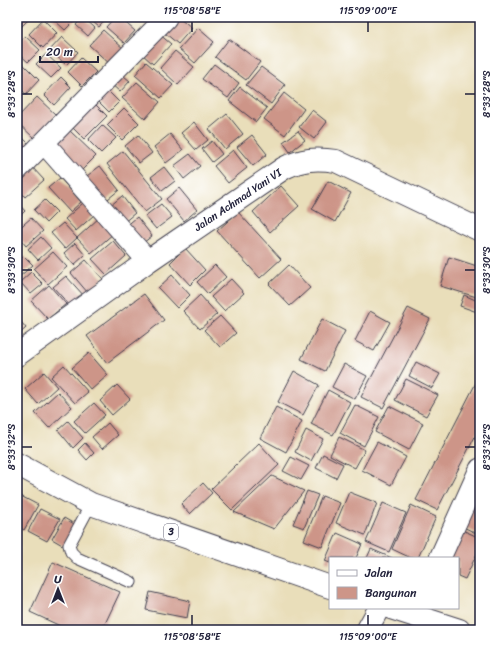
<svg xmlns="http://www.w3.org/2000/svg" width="497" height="647" viewBox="0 0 497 647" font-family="Sriracha,sans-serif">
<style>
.building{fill:#cd9588}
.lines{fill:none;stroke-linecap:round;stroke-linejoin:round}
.lane-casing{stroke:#403e4e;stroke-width:13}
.street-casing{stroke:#403e4e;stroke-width:23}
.secondary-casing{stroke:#403e4e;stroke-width:24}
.highway-casing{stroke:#403e4e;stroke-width:24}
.lane{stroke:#fff;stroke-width:11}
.street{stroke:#fff;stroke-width:21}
.secondary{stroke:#fff;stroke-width:22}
.highway{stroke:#fff;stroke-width:22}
.ticks{fill:none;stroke:#22223b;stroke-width:1.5}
.labels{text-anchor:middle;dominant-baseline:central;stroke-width:3;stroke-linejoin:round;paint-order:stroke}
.shield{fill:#fff;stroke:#646476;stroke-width:1}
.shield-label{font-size:10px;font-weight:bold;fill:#22223b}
.street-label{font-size:11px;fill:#22223b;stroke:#fff}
.neatline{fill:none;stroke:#22223b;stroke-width:1.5}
.ticks-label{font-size:10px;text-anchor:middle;fill:#22223b}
</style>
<rect width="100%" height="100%" fill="#fff"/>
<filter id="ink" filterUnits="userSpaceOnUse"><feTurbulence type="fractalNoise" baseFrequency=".025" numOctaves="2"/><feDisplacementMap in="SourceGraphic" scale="8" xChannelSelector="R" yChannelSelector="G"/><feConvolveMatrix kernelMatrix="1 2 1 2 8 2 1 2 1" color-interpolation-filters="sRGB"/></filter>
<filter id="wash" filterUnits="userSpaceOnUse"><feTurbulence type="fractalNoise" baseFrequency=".012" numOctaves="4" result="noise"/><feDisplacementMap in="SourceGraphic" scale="16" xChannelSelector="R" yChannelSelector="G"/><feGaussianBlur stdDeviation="0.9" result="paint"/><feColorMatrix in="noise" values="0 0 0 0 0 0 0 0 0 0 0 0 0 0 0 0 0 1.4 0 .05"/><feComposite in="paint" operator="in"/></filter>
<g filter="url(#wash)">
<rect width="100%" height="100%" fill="#e9deba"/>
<g id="blocks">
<path class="building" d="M17 17 29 19 17 31Z
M51 17H78L65 30Z
M83 17 95 28 88 36 76 25Z
M87 17H108L99 27Z
M115 17H119L135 31 124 43 106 27Z
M179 17 192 28 178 44 165 33Z
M43 19 57 33 43 48 29 34Z
M198 28 214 42 195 63 179 49Z
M103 30 125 50 111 65 89 45Z
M159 34 171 44 153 64 141 53Z
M25 36 40 50 28 62 17 52V45Z
M62 37 78 52 66 65 50 50Z
M229 39 260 62 246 80 215 57Z
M175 51 194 67 178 85 160 68Z
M46 54 61 68 51 78 36 64Z
M81 58 96 72 82 86 68 72Z
M20 61 39 80 26 94 17 85V64Z
M146 62 173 85 161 98 135 75Z
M214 64 239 83 228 98 202 79Z
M261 67 285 85 271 104 246 85Z
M119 72 130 81 120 92 110 83Z
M61 77 71 87 54 105 44 95Z
M137 82 160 102 145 119 122 98Z
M240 87 267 108 256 122 229 101Z
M107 90 119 102 109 112 97 100Z
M284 93 304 109 285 135 264 119Z
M37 97 56 115 34 138 17 122V118Z
M93 102 107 116 84 139 70 125Z
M124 108 139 123 122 140 107 125Z
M312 110 327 122 314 139 299 127Z
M227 114 243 134 225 149 209 129Z
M194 122 208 140 196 150 181 133Z
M102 125 116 138 101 153 88 140Z
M69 130 96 156 80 172 53 145Z
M298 131 305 140 290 152 283 142Z
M18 133 30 145 19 157 17 155Z
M170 134 183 150 166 163 154 147Z
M138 135 152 153 139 163 125 146Z
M252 135 267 154 253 166 237 147Z
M212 141 222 154 212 162 202 149Z
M233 150 247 168 228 183 214 166Z
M123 151 162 199 145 212 107 164Z
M190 154 200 166 184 179 174 166Z
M100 166 119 190 103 203 83 179Z
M32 167 44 180 25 197 17 187V180Z
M164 167 175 181 162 191 151 177Z
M60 178 81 202 70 212 48 188Z
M328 181 351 193 335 222 312 209Z
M281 186 299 206 270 232 253 212Z
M179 188 197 210 184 221 166 199Z
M122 196 135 213 123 223 110 206Z
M45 200 57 212 46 223 34 210Z
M17 202 25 211 18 218 17 217Z
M83 203 94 215 76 231 65 219Z
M161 204 172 217 156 229 145 216Z
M238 212 281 259 260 278 217 231Z
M100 217 114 233 91 253 77 238Z
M137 217 152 236 139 246 124 228Z
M31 218 43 231 26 246 17 235V230Z
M63 223 77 238 65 249 51 233Z
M41 237 51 248 38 260 28 249Z
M113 241 126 256 106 274 92 259Z
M75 243 85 255 74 265 64 253Z
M185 248 205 270 190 285 170 263Z
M53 252 67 267 48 284 34 269Z
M24 256 33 265 19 277 17 275V262Z
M449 257 480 267V298L440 286Z
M86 260 103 279 88 293 71 273Z
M215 265 226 277 208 294 197 282Z
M289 265 310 288 290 306 269 284Z
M31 272 43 284 31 294 20 282Z
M172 275 190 295 177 308 158 288Z
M66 276 85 297 72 308 53 287Z
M231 279 244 293 224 311 211 297Z
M49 285 66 304 48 319 31 301Z
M144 294 164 320 107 363 87 336Z
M200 295 217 314 200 329 183 311Z
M464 295 480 302V313L460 306Z
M408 308 430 319 383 408 361 397Z
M370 311 390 322 374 351 355 341Z
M220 316 236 333 220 347 204 330Z
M17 317 26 328 17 336Z
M322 319 345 331 325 371 301 359Z
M89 353 108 375 91 390 72 368Z
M416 362 440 374 432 388 409 376Z
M344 364 367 376 355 399 332 387Z
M64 365 88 392 75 403 51 377Z
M294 371 319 385 303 415 278 402Z
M44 372 57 387 38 404 25 389Z
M480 375V427L437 510 416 500Z
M406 379 438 395 426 416 395 400Z
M117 385 130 399 112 415 100 401Z
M328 390 350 402 333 435 311 424Z
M58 392 72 407 49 428 35 413Z
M94 403 105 415 85 433 74 421Z
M355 405 379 417 364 446 340 433Z
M389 406 423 423 409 450 375 432Z
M276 407 302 421 286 452 260 438Z
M68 421 83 438 73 448 58 430Z
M108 423 118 435 102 449 92 437Z
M306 430 323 439 311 461 295 452Z
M339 437 365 450 355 468 330 455Z
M377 442 406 457 391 485 362 470Z
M85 443 94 453 87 460 78 450Z
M259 443 279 465 232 510 211 489Z
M323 454 343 464 336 478 316 468Z
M291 457 309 466 301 480 283 471Z
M272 476 304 491 274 529 234 512Z
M203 483 212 493 190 514 181 504Z
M307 491 318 495 304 528 293 524Z
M349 492 377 503 365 535 336 523Z
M17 494 38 505 24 530 17 526Z
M474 494 480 497V535L459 525Z
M322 496 340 503 322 547 304 540Z
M383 503 406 513 389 552 366 542Z
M411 505 436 517 418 558H411L392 549Z
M40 509 60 519 47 541 28 531Z
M64 518 76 525 64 546 52 539Z
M458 528 480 538V547L465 579 458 576V558H443Z
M337 533 362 544 356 558H330V563L325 561Z
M371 549 392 558H367Z
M53 562 120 592 102 630H69L30 612Z
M150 592 190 601 187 618 146 610Z"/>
</g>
</g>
<g filter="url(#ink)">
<use href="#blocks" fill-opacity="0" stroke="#403e4e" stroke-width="1"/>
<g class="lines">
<defs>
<path id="lane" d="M91 504 69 545 71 552 77 558 131 582"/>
<path id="street" d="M44 143 148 261
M17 170 166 18
M440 558 480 469
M367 630 379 608"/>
<path id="secondary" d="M17 355 148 261 284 168C302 159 316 158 336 161L480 230"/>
<path id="highway" d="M17 464 91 504 330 587
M391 608 459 630"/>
</defs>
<use href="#lane" class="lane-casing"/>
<use href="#street" class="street-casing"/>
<use href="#secondary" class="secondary-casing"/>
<use href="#highway" class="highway-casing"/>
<use href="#lane" class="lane"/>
<use href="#street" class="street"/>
<use href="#secondary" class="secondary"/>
<use href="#highway" class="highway"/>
</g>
</g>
<path class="ticks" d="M192 22V32M368 22V32M22 94H32M465 94H475M22 270H32M465 270H475M22 447H32M465 447H475M192 615V625M368 615V625"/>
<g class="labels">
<rect class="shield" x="164" y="524" width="14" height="16" rx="3"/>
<g class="shield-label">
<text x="171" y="532">3</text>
</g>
<g class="street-label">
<text transform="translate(238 200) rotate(-34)">Jalan Achmad Yani VI</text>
</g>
</g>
<rect width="497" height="647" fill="none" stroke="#fff" stroke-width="44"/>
<rect x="329" y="557" width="130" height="52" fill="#ffffff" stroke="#a7a7b1"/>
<rect x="337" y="570" width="20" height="6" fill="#ffffff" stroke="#a7a7b1"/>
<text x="365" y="577" font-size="12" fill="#22223b">Jalan</text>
<rect x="337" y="587" width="20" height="12" fill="#cd9588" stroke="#a7a7b1"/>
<text x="365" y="597" font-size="12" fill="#22223b">Bangunan</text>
<g transform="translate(58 589)" stroke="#ffffff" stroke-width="3" paint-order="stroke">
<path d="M0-3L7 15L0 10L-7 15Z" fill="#22223b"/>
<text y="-6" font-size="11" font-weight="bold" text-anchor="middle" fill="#22223b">U</text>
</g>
<path d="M40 56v6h58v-6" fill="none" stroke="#22223b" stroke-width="2"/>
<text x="46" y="56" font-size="12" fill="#22223b" stroke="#ffffff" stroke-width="3" paint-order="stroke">20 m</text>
<rect x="22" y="22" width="453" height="603" class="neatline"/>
<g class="ticks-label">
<text x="192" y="14">115°08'58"E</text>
<text x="368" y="14">115°09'00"E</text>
<text transform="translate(11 94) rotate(-90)" y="4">8°33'28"S</text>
<text transform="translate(486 94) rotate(-90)" y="4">8°33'28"S</text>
<text transform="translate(11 270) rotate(-90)" y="4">8°33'30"S</text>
<text transform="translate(486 270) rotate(-90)" y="4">8°33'30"S</text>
<text transform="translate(11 447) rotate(-90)" y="4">8°33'32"S</text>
<text transform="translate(486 447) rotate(-90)" y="4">8°33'32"S</text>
<text x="192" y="640">115°08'58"E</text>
<text x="368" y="640">115°09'00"E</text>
</g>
</svg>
